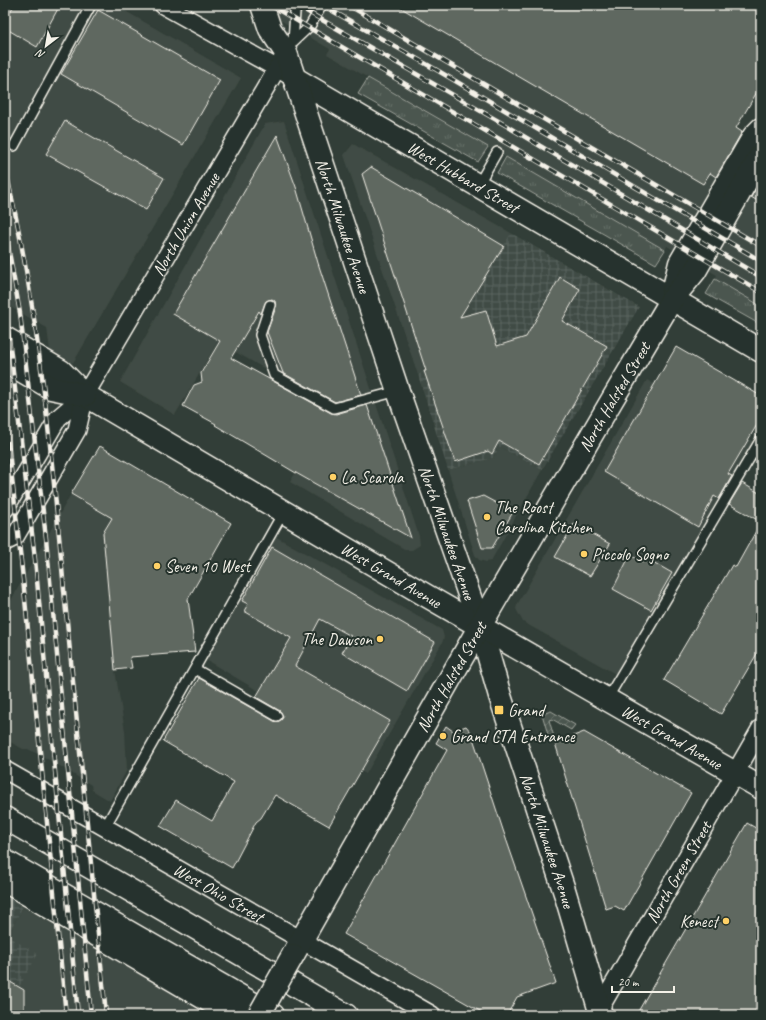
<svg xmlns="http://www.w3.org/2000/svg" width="766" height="1020" viewBox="0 0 766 1020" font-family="Caveat,sans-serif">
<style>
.built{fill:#404b44}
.industrial{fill:url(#industrial-grid)}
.grass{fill:url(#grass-tufts);stroke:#a0a49c}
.garden{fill:url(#garden-furrows);stroke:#a0a49c}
.building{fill:#5f6861;stroke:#f4f1e8}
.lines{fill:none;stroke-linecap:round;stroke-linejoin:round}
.service-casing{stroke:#f4f1e8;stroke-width:12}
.minor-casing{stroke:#f4f1e8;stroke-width:20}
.tertiary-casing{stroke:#f4f1e8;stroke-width:25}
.secondary-casing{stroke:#f4f1e8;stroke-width:25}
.motorway-casing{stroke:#f4f1e8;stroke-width:25}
.service{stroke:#26332d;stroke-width:9}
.minor{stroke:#26332d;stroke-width:17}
.tertiary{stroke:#26332d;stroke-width:22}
.secondary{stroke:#26332d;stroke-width:22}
.motorway{stroke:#26332d;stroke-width:22}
.rail-casing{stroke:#f4f1e8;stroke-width:4.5}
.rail{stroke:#26332d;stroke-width:3;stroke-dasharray:9;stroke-linecap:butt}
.secondary-bridge-casing{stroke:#f4f1e8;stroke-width:25;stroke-linecap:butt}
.secondary-bridge{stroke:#26332d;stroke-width:22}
.poi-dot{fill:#ffd166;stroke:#26332d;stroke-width:1.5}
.labels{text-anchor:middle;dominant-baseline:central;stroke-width:4;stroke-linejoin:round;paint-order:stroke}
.street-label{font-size:17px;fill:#f4f1e8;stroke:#26332d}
.poi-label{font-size:17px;fill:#f4f1e8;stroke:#26332d;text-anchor:start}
</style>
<defs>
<pattern id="industrial-grid" width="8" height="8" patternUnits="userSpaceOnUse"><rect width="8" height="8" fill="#404b44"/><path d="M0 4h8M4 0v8" fill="none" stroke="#5c655f"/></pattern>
<pattern id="grass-tufts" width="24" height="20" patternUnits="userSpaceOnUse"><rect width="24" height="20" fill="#4c564f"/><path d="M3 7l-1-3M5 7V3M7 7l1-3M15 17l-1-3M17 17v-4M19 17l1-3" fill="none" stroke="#666f68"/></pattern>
<pattern id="garden-furrows" width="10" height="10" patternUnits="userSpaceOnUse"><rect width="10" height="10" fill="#4c564f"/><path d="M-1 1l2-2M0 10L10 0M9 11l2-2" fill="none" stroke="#666f68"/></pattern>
</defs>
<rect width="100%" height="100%" fill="#323e38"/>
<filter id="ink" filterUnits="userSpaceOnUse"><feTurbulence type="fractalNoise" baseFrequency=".025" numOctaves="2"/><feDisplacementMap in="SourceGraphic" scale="8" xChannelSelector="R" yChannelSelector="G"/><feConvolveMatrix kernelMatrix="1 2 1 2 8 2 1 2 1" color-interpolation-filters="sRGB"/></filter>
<g filter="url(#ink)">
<path class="built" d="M5 5H115L241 78 73 363 50 351 47 328 5 304Z
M254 5H396L703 184 710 173 760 202 761 201V306L715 279 717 275 667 246 665 250 327 54 330 49Z
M284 121 419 536 420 545 412 550H406L290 482 334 408 218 342 175 415 120 382 265 124Z
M353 144 511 233 504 246 486 310 497 346 424 371 418 375 344 155Z
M647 380 758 444 621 677 523 622 516 609 517 605Z
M500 447 542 470 491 561 486 562 479 560 475 555 448 470 493 458Z
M71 494 112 518 115 670 125 731 127 770 110 801 92 790 91 785 55 763 28 749H23L5 739V611Z
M271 534 442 630 444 637 442 643 366 774 281 725 289 709 201 657Z
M23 907 158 985 207 1015H24V990L19 988 7 936Z"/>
<path class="industrial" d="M511 233 639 307 542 470 500 447 493 458 448 470 418 375 424 371 497 346 486 310 474 313 470 301Z
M5 896 23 907 7 936 38 954 19 987 24 990V1015H5Z"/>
<path class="grass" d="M368 78 488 147 478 162 358 94Z
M506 157 665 250 656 264 497 173Z
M715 279 761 306V325L706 294Z"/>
<path class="garden" d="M551 711 575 725 571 730 552 719 549 720 554 737 549 738 542 714Z"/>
<path class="building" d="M14 5H60L37 47 5 28V21Z
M396 5H761V85L736 128 742 132 716 177 710 173 703 184Z
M98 10 220 80 183 145 61 74Z
M65 121 164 178 146 210 46 154Z
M277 135 296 187 318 263 361 395 335 402 283 373 267 332 276 307 275 301 272 299 266 301 261 314 259 311 231 358 331 413 336 414 367 405 411 538 296 473 215 425 216 424 183 406 194 385 202 382 201 373 220 341 173 314Z
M371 167 504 246 460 317 486 310 497 346 526 337 560 277 580 289 562 321 607 346 539 464 499 441 492 454 488 451 455 462 424 371H426L362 174Z
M761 180V203L751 197Z
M676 347 761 396V418L728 474 732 476 719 499 714 496 698 527 604 472Z
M100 446 231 523 188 599 195 652 130 657 132 668 115 670 103 533 112 518 71 494Z
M742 483 761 494V522L729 504Z
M483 496 513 512 492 548H482L467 501Z
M761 522V647L721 714 664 680 732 565 736 567Z
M574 524 610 544 590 576 555 557Z
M272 547 435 642 407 691 342 653 351 636 320 619 295 666 390 721 329 826 275 795 261 818 256 822 232 868 160 826 176 800 212 821 234 782 163 741 199 678 274 721 277 722 282 719 283 716 280 711 256 697 291 638 244 611 248 604 242 601Z
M630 555 643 562 646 558 672 573 651 610 613 589Z
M446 726 453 731 466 726 471 732 503 830 556 983 517 997 507 1015H487L344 934 447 750 436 743Z
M584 732 691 793 624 911 615 906 606 909 555 743Z
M747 823 761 831V1012L751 1015H636Z
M5 979 24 990V1015H5Z"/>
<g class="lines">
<defs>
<path id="service" d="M293 42 295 12 299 5
M286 53 293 42 310 26 322 5
M14 146 91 5
M478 185 497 152
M270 305 260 335 274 375 334 408 398 391
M195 669 277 716
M607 699 761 439
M105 827 284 511"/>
<g id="minor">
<path d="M163 5 287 74"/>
<path d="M5 509 58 418 85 395"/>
<path id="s1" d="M5 542 15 537 77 430 85 395 286 53"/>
<path id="s2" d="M5 770 432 1015"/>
<path id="s3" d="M596 1015 761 728"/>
</g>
<g id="tertiary">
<path id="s4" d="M294 78 761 351"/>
</g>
<g id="secondary">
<path id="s5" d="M262 5 270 29 286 53 398 391 480 626 500 696 565 893 601 1015"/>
<path d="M672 296 680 263 754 136 761 129"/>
<path id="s6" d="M5 338 61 371 85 395 427 596 761 788"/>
<path d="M5 361 51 388 85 395"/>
<path id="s7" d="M293 955 480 626 612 400 672 299 695 271 761 155"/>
</g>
<path id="motorway" d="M5 818 346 1015
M5 861 273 1015
M5 881 233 1015"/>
</defs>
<use href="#service" class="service-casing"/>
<use href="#minor" class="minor-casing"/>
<use href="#tertiary" class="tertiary-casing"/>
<use href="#secondary" class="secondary-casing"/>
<use href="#motorway" class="motorway-casing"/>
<use href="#service" class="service"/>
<use href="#minor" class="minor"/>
<use href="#tertiary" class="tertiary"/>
<use href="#secondary" class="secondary"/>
<use href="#motorway" class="motorway"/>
<defs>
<path id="rail" d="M270 5 761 292
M296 5 500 122 761 277
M322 5 435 69 761 261
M348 5 761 246
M5 168C39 309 52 456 65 601 78 739 93 877 106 1015
M5 229 20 313 46 538 91 1015
M5 304 35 559 78 1015
M5 414 23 579 66 1015"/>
</defs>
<use href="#rail" class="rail-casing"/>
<use href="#rail" class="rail"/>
<defs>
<path id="secondary-bridge" d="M259 1015 293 955"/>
</defs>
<use href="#secondary-bridge" class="secondary-bridge-casing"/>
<use href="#secondary-bridge" class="secondary-bridge"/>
</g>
</g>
<g class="poi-dot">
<circle cx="333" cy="477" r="4"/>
<circle cx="487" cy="517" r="4"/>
<circle cx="584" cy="554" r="4"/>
<circle cx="157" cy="566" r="4"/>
<circle cx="380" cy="639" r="4"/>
<rect x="494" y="705" width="10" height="10" rx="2"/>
<circle cx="443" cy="736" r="4"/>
<circle cx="726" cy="921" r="4"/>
</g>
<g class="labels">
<g class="street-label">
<text stroke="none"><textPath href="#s4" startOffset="196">West Hubbard Street</textPath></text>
<text stroke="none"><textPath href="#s1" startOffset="369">North Union Avenue</textPath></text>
<text stroke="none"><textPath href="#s5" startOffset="236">North Milwaukee Avenue</textPath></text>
<text stroke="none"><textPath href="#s7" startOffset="644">North Halsted Street</textPath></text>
<text stroke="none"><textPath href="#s5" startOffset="560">North Milwaukee Avenue</textPath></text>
<text stroke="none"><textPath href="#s6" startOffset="454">West Grand Avenue</textPath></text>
<text stroke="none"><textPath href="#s7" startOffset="320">North Halsted Street</textPath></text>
<text stroke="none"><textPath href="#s6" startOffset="778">West Grand Avenue</textPath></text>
<text stroke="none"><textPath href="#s5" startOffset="884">North Milwaukee Avenue</textPath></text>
<text stroke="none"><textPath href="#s3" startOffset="165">North Green Street</textPath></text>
<text stroke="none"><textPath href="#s2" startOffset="246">West Ohio Street</textPath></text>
</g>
<g class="poi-label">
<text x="341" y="477">La Scarola</text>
<text x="495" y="507">The Roost<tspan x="495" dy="20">Carolina Kitchen</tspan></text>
<text x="592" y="554">Piccolo Sogno</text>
<text x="165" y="566">Seven 10 West</text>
<text x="372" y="639" text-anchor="end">The Dawson</text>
<text x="508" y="710">Grand</text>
<text x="451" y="736">Grand CTA Entrance</text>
<text x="718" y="921" text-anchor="end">Kenect</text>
</g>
</g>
<rect width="766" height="1020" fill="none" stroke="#26332d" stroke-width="20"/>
<rect x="10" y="10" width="746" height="1000" fill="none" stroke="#f4f1e8" stroke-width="1.5" filter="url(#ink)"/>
<g transform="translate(46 46) rotate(211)" stroke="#26332d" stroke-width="3" paint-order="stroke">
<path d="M0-3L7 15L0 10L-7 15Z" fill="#f4f1e8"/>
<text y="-6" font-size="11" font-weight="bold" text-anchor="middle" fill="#f4f1e8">N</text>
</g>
<path d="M612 986v6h62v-6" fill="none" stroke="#f4f1e8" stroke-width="2"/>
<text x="618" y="986" font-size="12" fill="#f4f1e8" stroke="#26332d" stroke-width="3" paint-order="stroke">20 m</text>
</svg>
